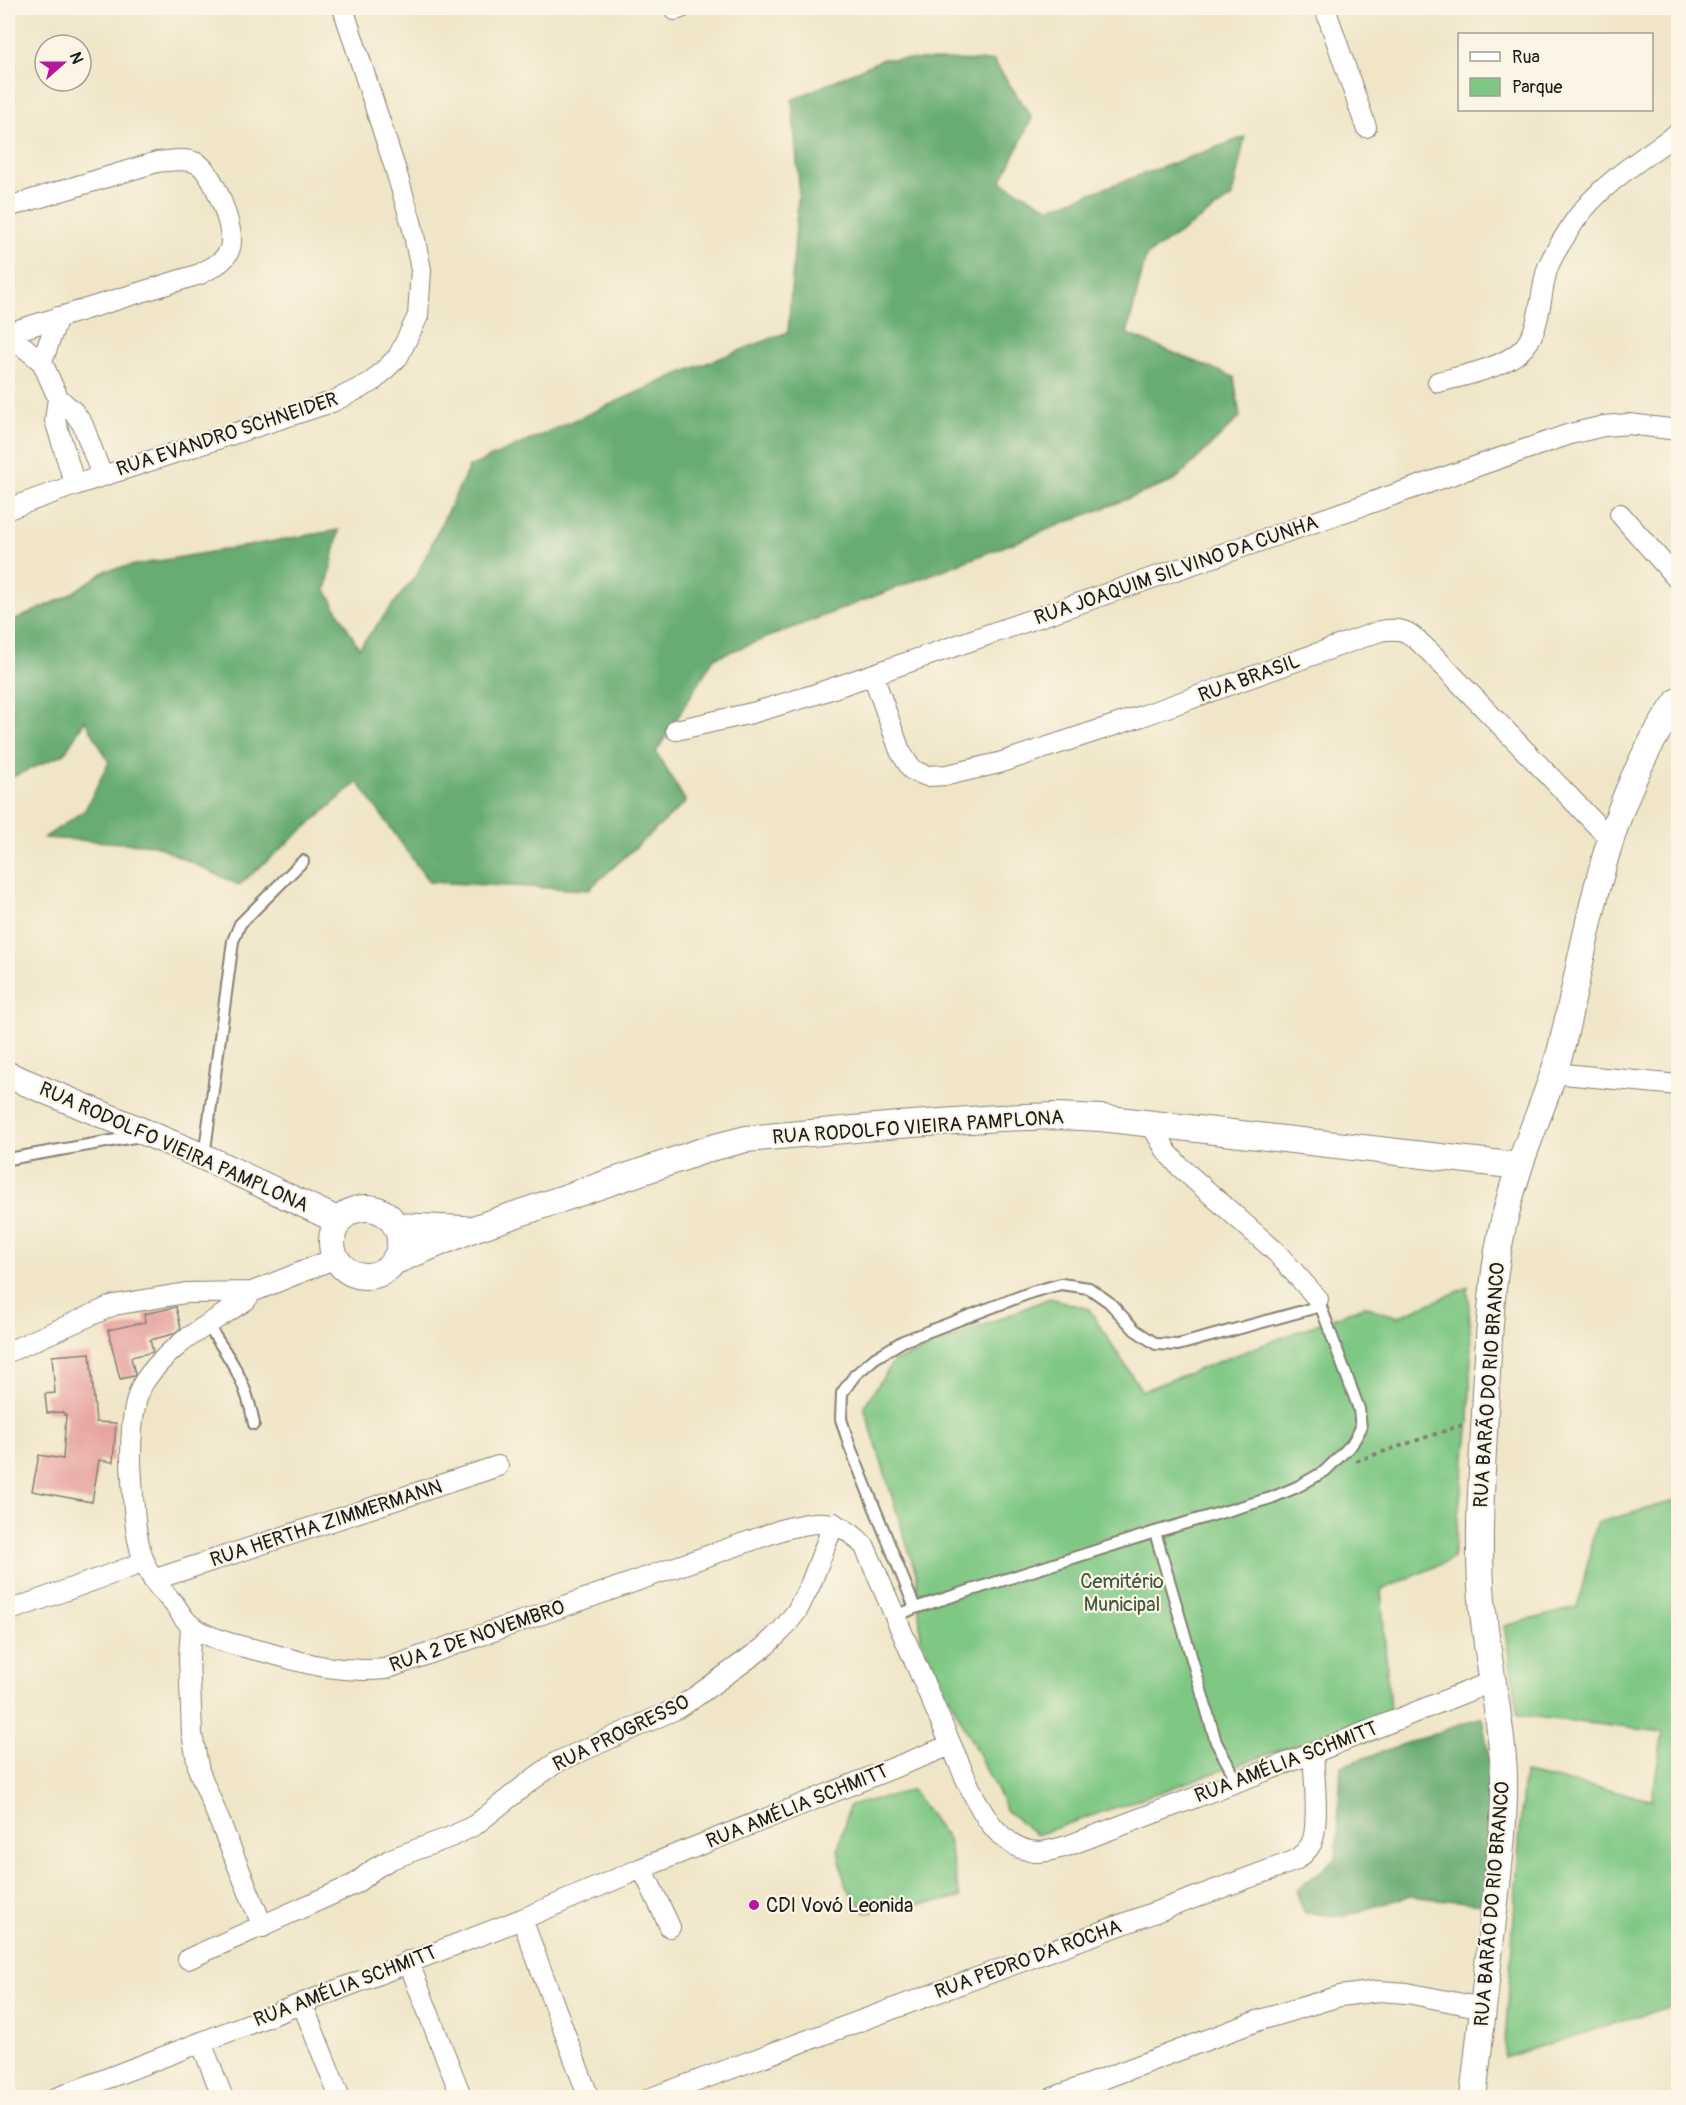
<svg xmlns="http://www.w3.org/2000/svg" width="1686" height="2105" viewBox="0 0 1686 2105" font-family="Pangolin,sans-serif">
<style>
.green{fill:#7fc884;stroke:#4e7250;stroke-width:1.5}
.forest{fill:#67ac72;stroke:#426447;stroke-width:1.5}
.building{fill:#e6a09f}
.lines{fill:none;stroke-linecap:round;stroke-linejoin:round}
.service-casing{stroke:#868072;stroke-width:14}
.minor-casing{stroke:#868072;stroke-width:22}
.tertiary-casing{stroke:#868072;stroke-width:28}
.path{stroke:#868072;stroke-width:4;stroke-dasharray:4.5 4.5;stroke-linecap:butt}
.service{stroke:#fff;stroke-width:10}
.minor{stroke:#fff;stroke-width:20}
.tertiary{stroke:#fff;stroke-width:26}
.poi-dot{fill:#b5179e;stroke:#fcf5e5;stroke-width:2}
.labels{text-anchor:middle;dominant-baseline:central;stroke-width:4.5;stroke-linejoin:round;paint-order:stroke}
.street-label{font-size:20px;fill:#1c1c1c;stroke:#fcf5e5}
.park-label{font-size:20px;fill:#3f5840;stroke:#fcf5e5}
.poi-label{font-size:20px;fill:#1c1c1c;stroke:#fcf5e5;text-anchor:start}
</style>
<rect width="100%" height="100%" fill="#fcf5e5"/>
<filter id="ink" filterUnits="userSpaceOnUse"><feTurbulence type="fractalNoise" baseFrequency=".0167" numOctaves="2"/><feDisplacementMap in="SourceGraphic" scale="12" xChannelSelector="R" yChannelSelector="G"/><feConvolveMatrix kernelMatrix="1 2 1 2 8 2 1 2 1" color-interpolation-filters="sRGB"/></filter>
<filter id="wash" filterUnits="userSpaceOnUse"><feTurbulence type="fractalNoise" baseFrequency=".008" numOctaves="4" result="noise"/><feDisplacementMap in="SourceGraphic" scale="24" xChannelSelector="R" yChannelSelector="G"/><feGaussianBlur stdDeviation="1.35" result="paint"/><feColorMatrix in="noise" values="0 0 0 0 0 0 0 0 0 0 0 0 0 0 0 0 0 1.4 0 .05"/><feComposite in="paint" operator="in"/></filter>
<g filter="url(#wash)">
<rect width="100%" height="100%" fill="#f0e5c7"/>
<path class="green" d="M1468 1287 1471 1350 1469 1422 1453 1559 1381 1590 1390 1712 1036 1835 1007 1811 921 1641 917 1577 864 1406 893 1362 1050 1298 1089 1309 1142 1391 1364 1306 1398 1317Z
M1678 1500V2004L1504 2058 1524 1773 1652 1799 1663 1732 1519 1715 1504 1626 1578 1607 1596 1523Z
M912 1790 948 1840 960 1898 865 1912 846 1887 838 1850 849 1806Z"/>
<path class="forest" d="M883 59 994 61 1032 118 1001 182 1050 208 1245 137 1232 197 1146 256 1127 334 1234 377 1240 417 1174 481 714 658 656 752 686 802 588 890 429 882 358 782 239 885 155 845 44 838 85 810 109 762 85 720 64 754 12 777 8 769V623L66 597 107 570 339 530 326 590 359 648 417 574 469 467 681 373 788 332 799 185 792 100Z
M1482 1717 1493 1780 1487 1831 1483 1904 1409 1896 1344 1916 1304 1913 1296 1891 1336 1858 1341 1766Z"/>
<g id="blocks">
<path class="building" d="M176 1307 181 1328 173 1334 150 1340 153 1352 131 1357 135 1374 134 1376 120 1379 108 1330 145 1322 144 1314Z
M90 1353 96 1422 116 1423 113 1462 99 1460 92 1502 32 1491 39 1455 63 1459 66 1415H64L63 1412 47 1413 45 1394 55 1393 52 1356Z"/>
</g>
</g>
<g filter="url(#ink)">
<use href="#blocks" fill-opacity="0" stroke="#868072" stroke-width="1.5"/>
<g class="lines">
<defs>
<path id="service" d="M204 1157 233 941 240 924 303 861
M8 1159 140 1136
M208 1326C231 1359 247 1383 254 1424
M1155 1532 1216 1742 1237 1781
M915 1608 1155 1532 1271 1498 1297 1487 1325 1471 1352 1444 1361 1428 1359 1409 1318 1299
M896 1616 915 1608 850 1447 841 1419 842 1393 855 1375 875 1358 903 1341 1032 1292 1061 1284 1089 1288 1109 1302 1135 1330 1156 1344 1178 1345 1321 1306"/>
<path id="minor" d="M1325 8 1366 127
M675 10 681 8
M8 207 157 162C170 161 187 157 198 164 213 172 236 231 230 248 226 262 212 267 200 274L8 333
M8 334 42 362 58 398 74 412 83 425 102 476
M42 362 58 317
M1438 382C1463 376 1509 367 1526 345 1541 325 1540 294 1547 270 1551 256 1566 235 1574 222 1599 185 1643 158 1678 133
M58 398 55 420 75 485
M8 509 75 485 332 402 372 382 398 357 418 316 421 270 412 225 396 171 343 8
M1620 514 1678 580
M873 675 900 751 912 770 927 776 947 775 999 763 1142 716 1380 631C1409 626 1412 636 1432 654L1610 839
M676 730 752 713 813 695 1570 434 1604 426 1629 424 1678 430
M1553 1073 1678 1085
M1150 1122 1167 1152 1180 1167 1276 1252 1318 1299
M252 1292 246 1300C210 1324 169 1344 144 1382 130 1404 130 1454 132 1480 134 1513 135 1553 154 1581 160 1589 168 1597 175 1605 180 1612 185 1622 192 1626 212 1641 245 1647 269 1653 310 1665 341 1673 385 1669L784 1529C819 1520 839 1517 865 1547L951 1745
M8 1352 114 1305 186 1293 252 1292 336 1258
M153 1580 498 1466
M8 1611 145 1562
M191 1626 189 1658 192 1734 199 1771 263 1927
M642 1868 670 1927
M522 1919 589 2098
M188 1959 355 1884 374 1869 391 1859 453 1836 475 1825 529 1782 557 1762 676 1709 695 1697 763 1648 782 1630 797 1611 811 1583 834 1523
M408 1961 462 2098
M302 2003 340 2098
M201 2042 223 2098
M56 2098 522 1919 642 1868 951 1745C968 1781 986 1842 1030 1851 1042 1854 1055 1849 1067 1846L1313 1753 1491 1682
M651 2098 1294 1861C1301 1856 1307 1852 1311 1844 1320 1827 1314 1774 1313 1753
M1052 2098 1260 2020 1340 1996 1378 1991 1407 1993 1483 2008"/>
<path id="tertiary" d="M8 1075 204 1157 339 1221
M332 1242a34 34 0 1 1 68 0a34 34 0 1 1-68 0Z
M396 1226 464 1229
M393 1262 473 1229 711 1148 746 1139 898 1125 998 1118 1056 1116 1101 1118 1519 1166
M1473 2098C1480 2036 1487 1973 1494 1911 1499 1866 1505 1821 1504 1775 1502 1720 1488 1666 1483 1611 1477 1551 1481 1491 1484 1431 1487 1381 1488 1330 1494 1280 1498 1242 1507 1204 1519 1168 1534 1122 1555 1079 1565 1032 1591 918 1607 797 1678 701"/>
</defs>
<use href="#service" class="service-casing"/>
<use href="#minor" class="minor-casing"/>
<use href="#tertiary" class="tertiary-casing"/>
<path class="path" d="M1356 1461 1462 1425"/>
<use href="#service" class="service"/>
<use href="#minor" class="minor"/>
<use href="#tertiary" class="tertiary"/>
</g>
</g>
<circle class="poi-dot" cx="754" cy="1905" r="6"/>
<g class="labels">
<g class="street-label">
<text transform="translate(227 434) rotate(-18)">RUA EVANDRO SCHNEIDER</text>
<text transform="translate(1176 570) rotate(-19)">RUA JOAQUIM SILVINO DA CUNHA</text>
<text transform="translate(1249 678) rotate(-20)">RUA BRASIL</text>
<text transform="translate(918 1127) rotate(-4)">RUA RODOLFO VIEIRA PAMPLONA</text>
<text transform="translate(174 1147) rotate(24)">RUA RODOLFO VIEIRA PAMPLONA</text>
<text transform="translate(1489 1385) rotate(-86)">RUA BARÃO DO RIO BRANCO</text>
<text transform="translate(326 1523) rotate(-18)">RUA HERTHA ZIMMERMANN</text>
<text transform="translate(477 1636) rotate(-19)">RUA 2 DE NOVEMBRO</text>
<text transform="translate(621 1733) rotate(-26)">RUA PROGRESSO</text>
<text transform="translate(1286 1762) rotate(-21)">RUA AMÉLIA SCHMITT</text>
<text transform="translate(797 1806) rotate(-22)">RUA AMÉLIA SCHMITT</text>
<text transform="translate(1492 1904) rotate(-85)">RUA BARÃO DO RIO BRANCO</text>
<text transform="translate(1028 1959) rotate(-20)">RUA PEDRO DA ROCHA</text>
<text transform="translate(345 1986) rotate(-21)">RUA AMÉLIA SCHMITT</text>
</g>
<g class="park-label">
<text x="1122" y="1581">Cemitério<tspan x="1122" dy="23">Municipal</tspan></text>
</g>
<g class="poi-label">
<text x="766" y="1905">CDI Vovó Leonida</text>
</g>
</g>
<rect width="1686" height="2105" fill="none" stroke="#fcf5e5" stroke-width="30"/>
<rect x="1458" y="33" width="195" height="78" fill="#fcf5e5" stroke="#a29e95" stroke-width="1.5"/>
<rect x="1470" y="52" width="30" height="9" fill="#ffffff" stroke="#a29e95" stroke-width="1.5"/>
<text x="1512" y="63" font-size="18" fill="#1c1c1c">Rua</text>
<rect x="1470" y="78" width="30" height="18" fill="#7fc884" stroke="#a29e95" stroke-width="1.5"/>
<text x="1512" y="93" font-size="18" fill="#1c1c1c">Parque</text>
<g transform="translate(63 63) rotate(69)"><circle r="28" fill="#fcf5e5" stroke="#a29e95" stroke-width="1.5"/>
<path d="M0-4.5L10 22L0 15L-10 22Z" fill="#b5179e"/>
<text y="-9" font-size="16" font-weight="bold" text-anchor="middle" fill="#1c1c1c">N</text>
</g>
</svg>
